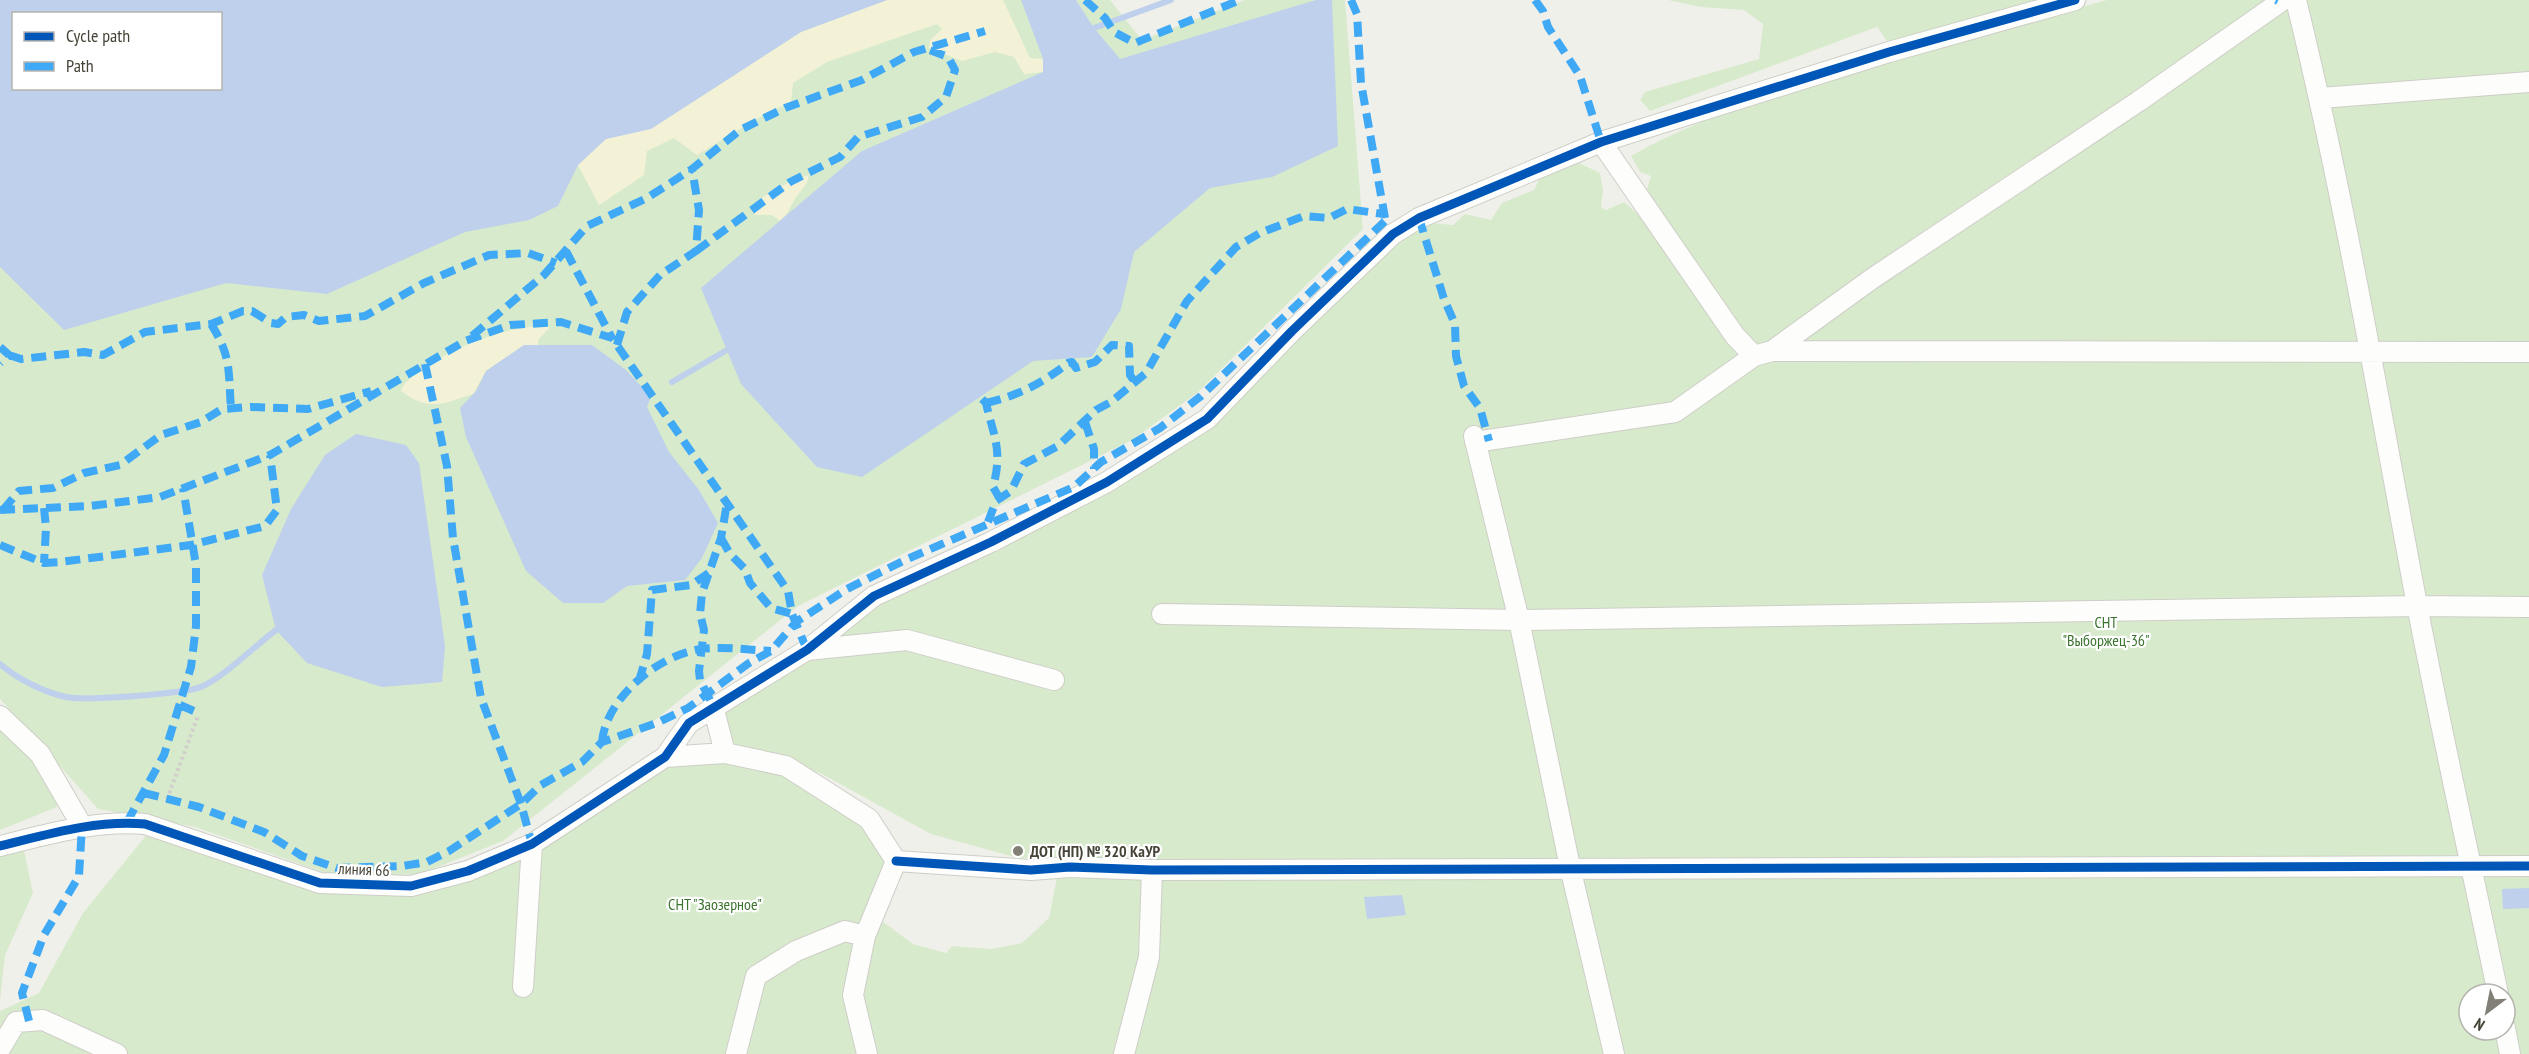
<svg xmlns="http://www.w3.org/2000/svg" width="2529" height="1054" viewBox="0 0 2529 1054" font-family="'PT Sans Narrow',sans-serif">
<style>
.green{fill:#d8eacc;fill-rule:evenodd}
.sand{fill:#f3f2d7}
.water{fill:#bed0ec;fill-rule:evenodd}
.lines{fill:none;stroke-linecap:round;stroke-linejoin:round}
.stream{stroke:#bed0ec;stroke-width:6}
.minor-casing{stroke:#cecec8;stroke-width:22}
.path{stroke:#d1cfcb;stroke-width:4;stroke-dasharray:3 3;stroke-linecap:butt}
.minor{stroke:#fdfdfc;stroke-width:20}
.quiet{stroke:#3fa9f5;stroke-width:8;stroke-dasharray:15 8;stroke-linecap:butt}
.cycleway-casing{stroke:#fff;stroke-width:13}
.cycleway{stroke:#0057b8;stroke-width:9}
.poi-dot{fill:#828076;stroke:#fff;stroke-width:2}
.labels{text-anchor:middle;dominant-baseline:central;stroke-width:4.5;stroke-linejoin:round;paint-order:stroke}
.park-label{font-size:16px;fill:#3b742e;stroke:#fff}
.poi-label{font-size:16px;font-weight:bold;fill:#464337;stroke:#fff;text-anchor:start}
.street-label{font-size:16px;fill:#464337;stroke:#fff}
</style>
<rect width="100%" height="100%" fill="#f0f0eb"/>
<path class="green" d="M0 0H1110L1142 40 1245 0H1345L1363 229 1197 393 1132 440 798 606 503 841 420 874 337 877 195 827 98 809 0 699ZM14 14H220V88H14Z
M1668 0H2080L1894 51 1877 27 1650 111 1640 100 1645 92 1759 59 1763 24 1744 10 1701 7Z
M2107 0H2529V1054H0V1011L39 993 83 913 153 827 320 883 411 886 468 871 665 757 786 766 869 819 896 861 874 915 913 944 946 953 952 946 992 949 1022 943 1049 918 1061 857 1018 858 931 834 820 773 724 749 718 703 844 618 1206 419 1387 241 1430 223 1453 225 1465 214 1491 220 1502 203 1534 190 1541 176 1579 163 1600 173 1603 191 1601 207 1606 210 1624 202 1648 223 1647 189 1651 176 1640 172 1631 156C1692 121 1756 102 1822 81 1916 52 2012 27 2107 0ZM2469 994H2505V1030H2469Z
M0 730C21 749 55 777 57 807L0 830Z
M22 841 33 893 5 955 0 1001V846Z"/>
<path class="sand" d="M887 0H1003L1030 58 1043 59V72L1024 74 1014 57 995 52 962 61 929 48 930 40 942 29 937 24 827 62 793 83 791 102 765 114 697 155 674 138 647 151 644 175 599 205 578 165 606 139 651 128 801 32Z
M809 175C807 186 802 188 797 196 789 207 791 211 780 221L772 215H755L754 204C772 190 788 182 809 175Z
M544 325 550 327 538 340V345H524L486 371 473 394C442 404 430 412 401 391 409 369 470 342 493 335 510 330 526 327 544 325Z"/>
<path class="water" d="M0 0H887L801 32 651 129 606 139 578 165 558 206 529 220 465 232 327 294 226 283 64 330 0 267ZM14 14H220V88H14Z
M1021 0H1076L1094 28 1120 59 1316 0H1332L1338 146 1272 177 1210 188 1134 252 1121 309 1092 357 1033 361 862 477 817 467 741 384 701 288 862 151 1043 72V59Z
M524 345H592L626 370 651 397 647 407 669 452 699 490 718 523 702 558 685 580 627 586 603 603H563L526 571 466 437 460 408 476 391 486 371Z
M356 434 406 445 419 463 445 646 442 682 382 687 307 663 276 630 262 575 291 509 325 455Z
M2529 888V908L2503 909 2502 889Z
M1402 895 1406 915 1367 919 1364 897Z"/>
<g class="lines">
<path class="stream" d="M1094 28 1171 0
M672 382 727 350
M0 664C18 679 43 692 66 697 84 701 187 694 203 686 226 675 255 646 276 630"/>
<defs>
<path id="minor" d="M2296 0C2345 200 2379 403 2417 605 2442 735 2471 864 2498 994
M2320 98 2529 82
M1601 142 1735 336 1754 356
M1772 351 2529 352
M1474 436 1519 620 1570 867 1614 1054
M1475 442 1675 412 1754 356 1772 351 1873 278 2139 101 2283 0
M1162 614 1519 620 2418 606 2529 607
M807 650 907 640 1054 680
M713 706 725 753
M0 716 40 754 82 826
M665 757 725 753 786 766 869 819 896 861
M0 846C49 834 95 820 145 824L320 883 411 886 468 871 532 844 665 757 689 723 807 650 874 596 991 542 1107 482 1207 419 1292 331 1393 234 1419 218 1601 142 1889 52 2075 0
M896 861 1031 870 1070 867 1152 870 2529 866
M523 987 532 844
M2505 1028 2510 1054
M0 1049 16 1022 43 1020 117 1054
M736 1054 756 976 796 951 845 931 865 936
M867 1054 853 995 865 936 896 861
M1124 1054 1149 957 1152 870"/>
</defs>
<use href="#minor" class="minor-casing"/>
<path class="path" d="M167 799 198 716"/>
<use href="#minor" class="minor"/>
<path class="quiet" d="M1085 0 1105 18 1114 32 1135 43 1240 0
M1351 0 1357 14 1361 83 1385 218
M1535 0 1543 11 1548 27 1580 76 1601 142
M2276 0 2278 1
M1419 218 1444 299 1455 324 1456 356 1464 386 1480 408 1489 441
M566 251 612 338
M696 251 790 182 840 157 858 137 922 117 946 97 955 70 948 57 927 49
M211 324C232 357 228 371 231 408
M472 336 544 275 587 226 647 198 692 169 740 130 785 108 862 80 914 52 985 31
M617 345 627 312 660 275 696 251 699 210 692 169
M0 347 9 355 0 363
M9 355 21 359 84 352 103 355 145 332 211 324 243 311H252L271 323 278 324 286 317 304 315 319 321 365 316 424 283 489 255 528 253 556 263
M425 364 447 466 453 538 481 698 521 804 532 844
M982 399 986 403C994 438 1003 450 993 487L1000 499
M986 403C1017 396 1043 383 1068 363L1072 362 1076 368 1095 362 1112 345 1129 346 1130 375 1135 382
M1085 422 1094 449V469
M44 508 46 528 44 563
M0 510 90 506 160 497 270 455 465 341 510 325 561 322 612 338 788 591 792 614 807 650
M3 510 19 491 53 488 84 473 120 465 161 435 201 422 222 409 251 407 308 409 371 391
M988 522 996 501 1011 491 1024 464 1058 446 1096 410 1111 402 1146 373 1187 301 1236 247 1260 233 1304 216 1329 218 1347 209 1384 214
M721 538 730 554 745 569 750 583 771 608 792 614
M0 545 44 563 60 562 191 545 265 526 277 510 270 455
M639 681 647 654 652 590 691 585 710 572
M710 700 700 680 699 671 704 630 700 614 702 593 721 538 727 503
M180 705 196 712 198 716
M602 742C606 698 658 655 701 649 725 646 747 650 771 651
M144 793 199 807 264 832 302 856 337 868 402 866 427 862 449 851 521 804 541 785 582 762 602 742 657 723 688 708 749 663 771 651 796 622 847 589 905 560 1074 487 1101 462 1160 428 1201 396 1385 221
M127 822 164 755 191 667 196 626V565L183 488
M29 1021 22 993 44 935 79 876 82 826"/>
<defs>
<path id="cycleway" d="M0 846C49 834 95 820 145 824L320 883 411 886 468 871 532 844 665 757 689 723 807 650 874 596 991 542 1107 482 1207 419 1292 331 1393 234 1419 218 1601 142 1889 52 2075 0
M896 861 1031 870 1070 867 1152 870 2529 866"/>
</defs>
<use href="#cycleway" class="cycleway-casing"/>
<use href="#cycleway" class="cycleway"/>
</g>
<circle class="poi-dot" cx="1018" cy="851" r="6"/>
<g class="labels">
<g class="park-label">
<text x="2106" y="622">СНТ<tspan x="2106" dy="18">"Выборжец-36"</tspan></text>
<text x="715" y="904">СНТ "Заозерное"</text>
</g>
<g class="poi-label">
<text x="1030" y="851">ДОТ (НП) № 320 КаУР</text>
</g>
<g class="street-label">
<text transform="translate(364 869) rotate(2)">линия 66</text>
</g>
</g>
<rect x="12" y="12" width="210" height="78" fill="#ffffff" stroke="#b5b4af" stroke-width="1.5"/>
<rect x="24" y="32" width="30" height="9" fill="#0057b8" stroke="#b5b4af" stroke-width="1.5"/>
<text x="66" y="42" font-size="18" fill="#464337">Cycle path</text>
<rect x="24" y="62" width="30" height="9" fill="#3fa9f5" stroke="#b5b4af" stroke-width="1.5"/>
<text x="66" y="72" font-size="18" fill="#464337">Path</text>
<g transform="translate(2487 1012) rotate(212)"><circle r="28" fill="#ffffff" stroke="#b5b4af" stroke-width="1.5"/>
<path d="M0-4.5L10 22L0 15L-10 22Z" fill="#828076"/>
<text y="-9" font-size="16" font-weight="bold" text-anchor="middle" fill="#464337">N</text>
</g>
</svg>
